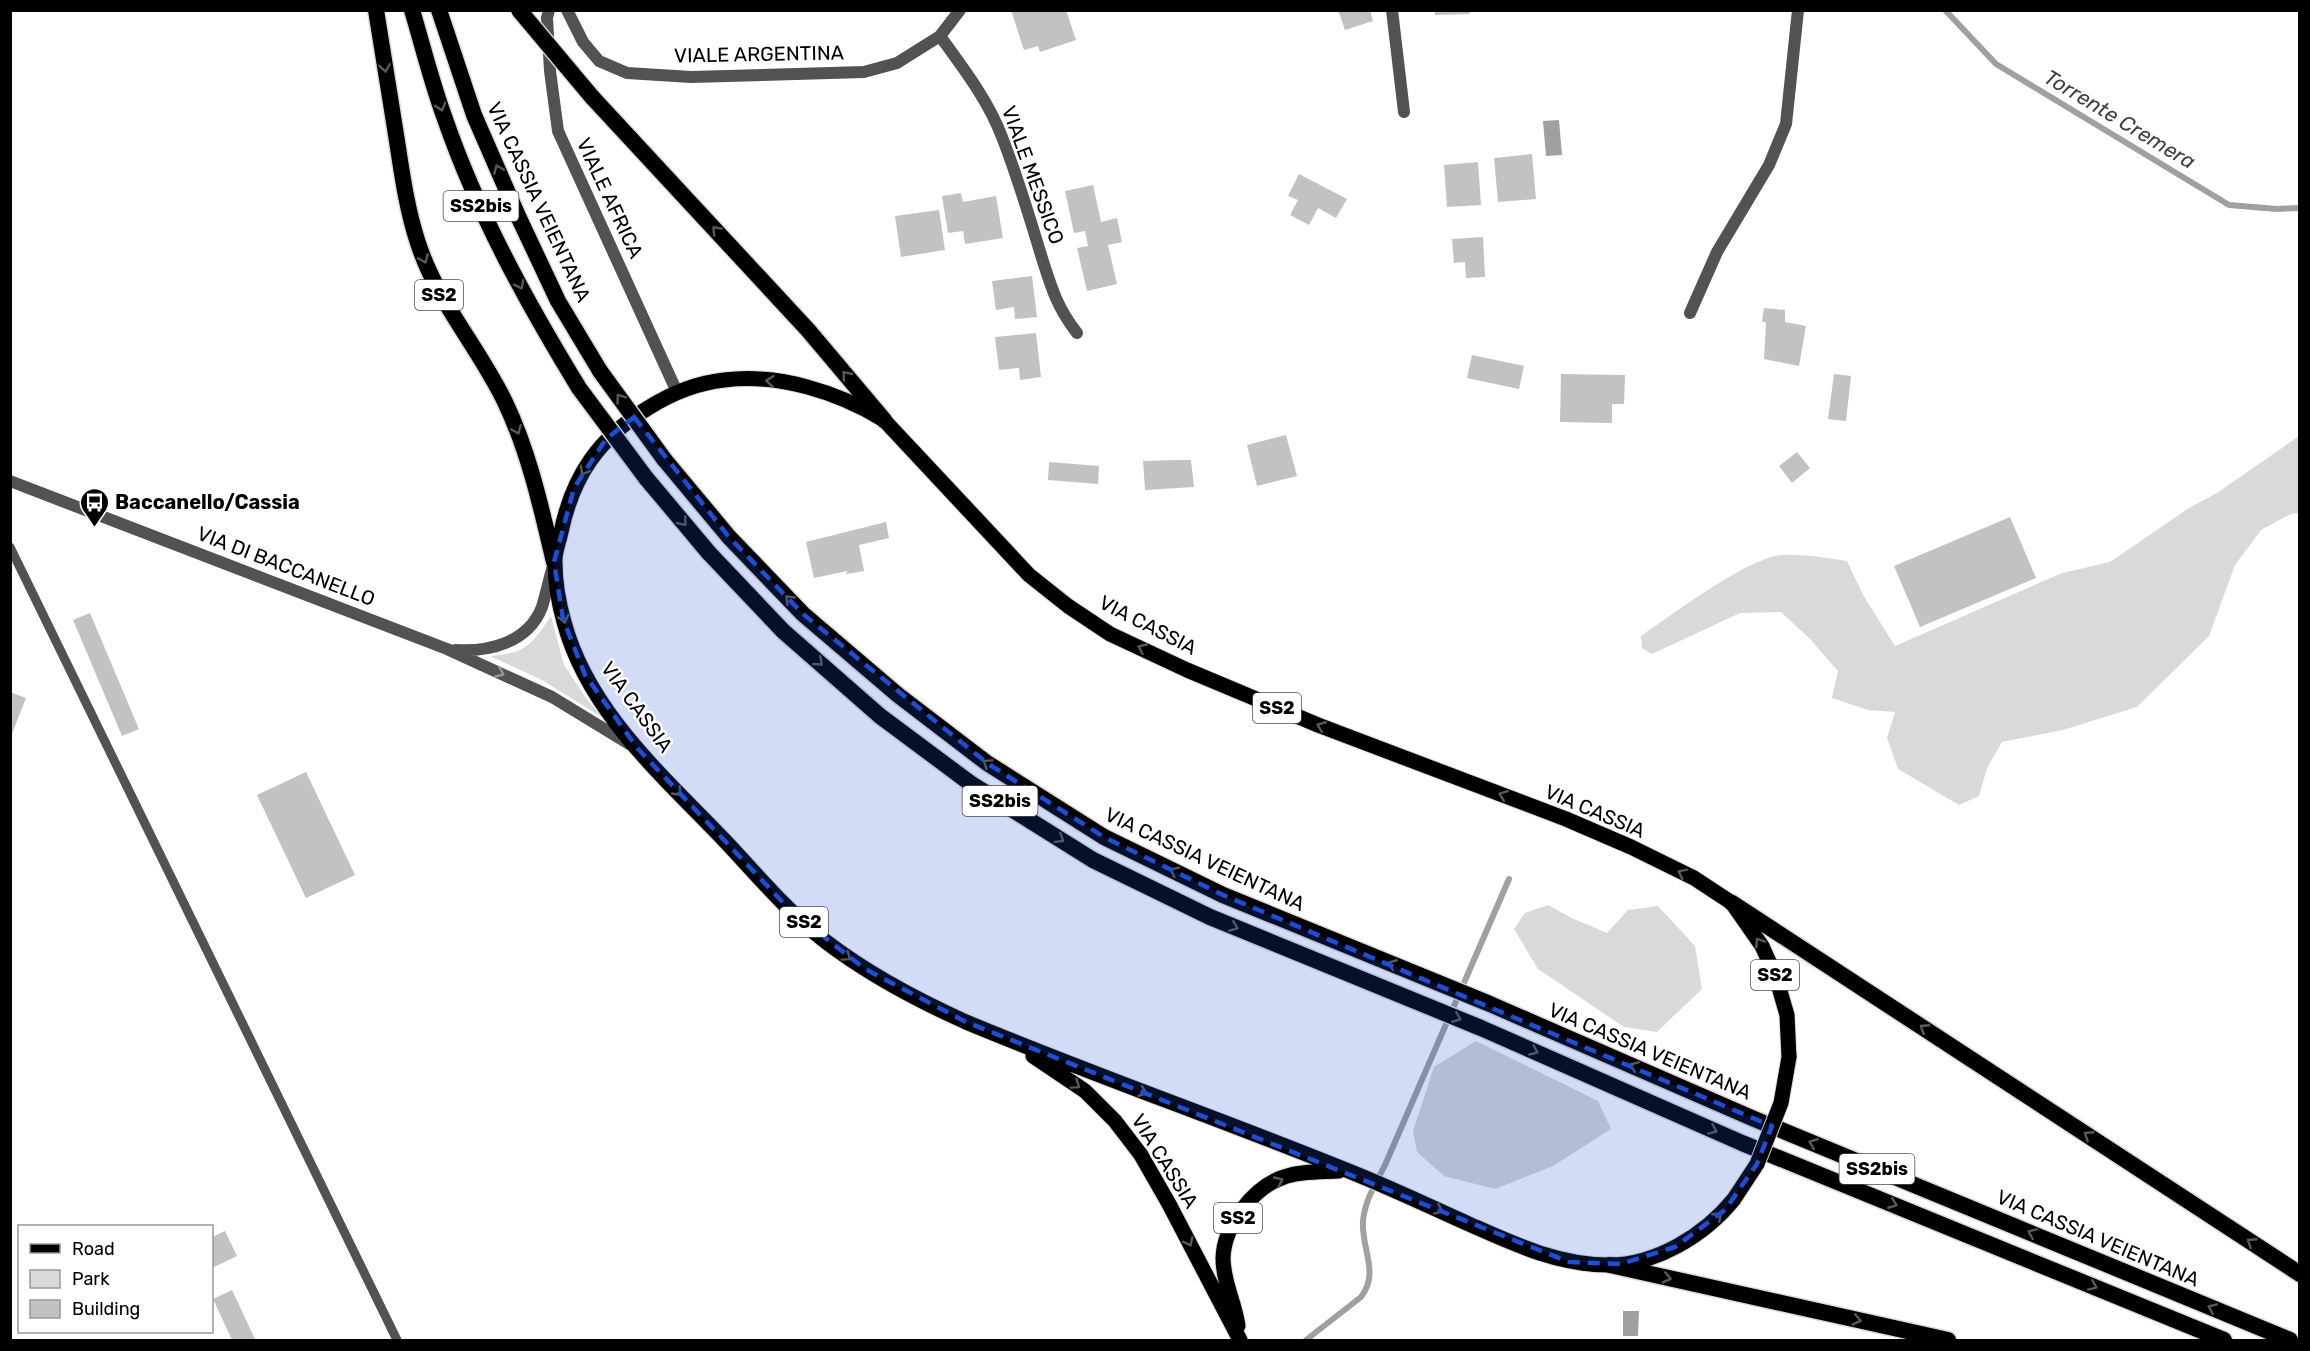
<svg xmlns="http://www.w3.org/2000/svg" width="2310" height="1351" viewBox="0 0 2310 1351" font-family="Rubik,sans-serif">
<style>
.green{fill:#d9d9d9}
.water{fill:#a0a0a0}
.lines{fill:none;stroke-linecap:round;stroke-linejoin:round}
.stream{stroke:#a0a0a0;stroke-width:6}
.building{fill:#c2c2c2}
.primary-casing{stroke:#dbdbdb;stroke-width:17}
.trunk-casing{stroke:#dbdbdb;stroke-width:19}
.service{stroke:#525252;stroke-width:9}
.minor{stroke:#525252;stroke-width:12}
.tertiary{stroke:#525252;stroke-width:12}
.primary{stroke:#000;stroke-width:15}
.trunk{stroke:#000;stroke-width:16}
.primary-bridge-casing{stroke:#dbdbdb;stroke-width:17;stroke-linecap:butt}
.trunk-bridge-casing{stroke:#dbdbdb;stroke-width:19;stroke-linecap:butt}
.primary-bridge{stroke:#000;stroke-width:15}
.trunk-bridge{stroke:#000;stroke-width:16}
.oneway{stroke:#595959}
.oneway2{stroke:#979797}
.marked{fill:#1d4ed8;fill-opacity:0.2;stroke:#1d4ed8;stroke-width:4.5;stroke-dasharray:12 8;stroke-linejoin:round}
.labels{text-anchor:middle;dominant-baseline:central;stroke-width:5;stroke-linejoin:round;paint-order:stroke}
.shield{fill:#fff;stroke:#4c4c4c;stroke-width:1.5}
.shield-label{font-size:18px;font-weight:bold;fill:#000}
.street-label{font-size:20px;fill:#000;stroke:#fff}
.poi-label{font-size:20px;font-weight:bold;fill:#000;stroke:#fff;text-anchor:start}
.water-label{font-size:21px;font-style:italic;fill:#414141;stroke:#fff}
</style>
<rect width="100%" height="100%" fill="#fff"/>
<path class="green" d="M2299 436V513L2291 514 2261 530 2235 565 2209 636 2137 707 2063 730 2002 742 1987 768 1979 796 1959 805 1898 769 1887 738 1895 712 1868 710 1832 698 1838 671 1810 639 1781 612 1740 613 1652 654 1642 648 1641 636C1672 615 1748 557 1782 555 1803 554 1826 558 1847 561L1863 595 1895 646 2062 573 2110 562 2189 508 2217 493Z
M551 616 564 665 586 698 603 718 542 680 490 656C527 653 531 645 551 616Z
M1548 905 1572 918 1607 933 1628 910 1658 906 1695 946 1702 989 1657 1032 1624 1027 1538 969 1514 929 1525 913Z
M1476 1041 1598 1101 1611 1129 1553 1166 1495 1189 1444 1176 1417 1152 1413 1131 1434 1067Z"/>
<path class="water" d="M1559 120 1562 155 1546 156 1543 121Z
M1623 1311H1639L1638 1336H1623Z"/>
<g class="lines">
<path class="stream" d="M1945 10 1996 64 2229 205 2277 209 2300 208
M1306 1340 1361 1297C1380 1273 1361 1248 1363 1221 1365 1200 1376 1183 1385 1165L1509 879"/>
</g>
<path class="building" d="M1011 10H1066L1076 40 1040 52 1038 46 1024 50Z
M1338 10H1370L1373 21 1345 30Z
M1435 10H1469L1470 14 1435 15Z
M1532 154 1536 199 1498 202 1494 158Z
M1478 162 1481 205 1447 207 1444 165Z
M1299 174 1347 199 1336 218 1318 208 1309 225 1290 215 1298 200 1288 196Z
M1093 185 1101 222 1117 218 1122 242 1108 245 1117 284 1087 291 1077 248 1088 246 1085 231 1074 233 1065 191Z
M961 193 963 202 996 196 1003 238 965 244 963 231 948 233 942 196Z
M939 210 945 250 901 257 895 216Z
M1483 237 1485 277 1466 278 1465 262 1454 263 1452 239Z
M1032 276 1037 317 1015 319 1014 307 996 310 992 281Z
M1764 308 1785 310V322L1806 326 1799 366 1764 359 1766 323 1762 321Z
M1036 333 1041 377 1020 380 1019 368 999 370 995 337Z
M1472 355 1524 366 1519 389 1467 378Z
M1561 374 1625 375 1624 404H1612V423L1560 422Z
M1834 374 1851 376 1846 421 1828 419Z
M1286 435 1297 476 1257 486 1247 445Z
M1797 452 1810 468 1792 483 1779 466Z
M1177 460H1191L1194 487 1145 490 1143 461Z
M1049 462 1099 466 1098 484 1048 480Z
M2010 517 2036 578 1920 627 1894 566Z
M886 522 889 538 859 545 864 571 847 574V571L814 578 806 542Z
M90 613 139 729 122 736 73 620Z
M10 692 26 698 11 736H10Z
M306 772 355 875 306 898 257 795Z
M225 1231 237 1256 212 1268V1237Z
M232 1290 255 1339 251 1340H232L213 1299Z"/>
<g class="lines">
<defs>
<path id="primary" d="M1033 1056 1085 1091 1115 1121 1141 1155 1169 1204 1240 1340
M1734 1199C1705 1235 1656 1265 1609 1265 1559 1265 1516 1245 1471 1225 1431 1207 1391 1188 1351 1172 1223 1120 1093 1075 966 1022 917 1000 868 974 825 941 789 913 758 876 726 842 664 777 588 712 564 622 559 604 555 582 555 563 554 553 559 542 561 532 573 475 599 438 648 408 672 393 696 383 724 380 778 373 838 392 884 420L1029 575 1068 606 1110 634 1187 670 1318 725 1566 819 1631 847 1694 878 1732 903 1762 946 1776 977 1787 1015 1789 1057
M1238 1326C1235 1303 1223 1282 1223 1258 1224 1226 1253 1187 1284 1177 1300 1171 1322 1172 1339 1171"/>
<path id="trunk" d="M376 10C383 54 390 97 397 141 402 174 407 210 418 243 437 302 478 346 505 402 529 452 541 507 554 562
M412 10C423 47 432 84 445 119 478 214 527 303 579 388
M439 10 474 115 518 216 558 301 600 371
M592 97 808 330 884 420
M664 459 729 537 803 614 898 695 987 763 1104 837 1223 895 1490 1004 1752 1118 2290 1340
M646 478 709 553 783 631 880 716 970 783 1093 860 1210 917 1481 1028 1742 1143 2224 1340
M1732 903 2300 1274
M1610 1265 1948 1340"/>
</defs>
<use href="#primary" class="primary-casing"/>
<use href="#trunk" class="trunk-casing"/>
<path class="service" d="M10 547 397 1340"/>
<path class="minor" d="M549 10 547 18 550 71 558 131 677 392
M567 10 583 42 599 61 627 73 691 77 864 72 897 63 940 36 960 10
M1392 10 1404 112
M940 36C963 68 988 100 1002 137 1017 175 1029 215 1041 255 1051 286 1056 306 1077 333
M1690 313 1717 252 1769 165 1786 124 1798 10"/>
<path class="tertiary" d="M10 481 447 649 552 697 629 744
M455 650C489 652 528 643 542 607 546 594 549 579 553 566"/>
<use href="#primary" class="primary"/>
<use href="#trunk" class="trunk"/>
<defs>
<path id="primary-bridge" d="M1734 1199 1757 1164 1781 1103 1789 1057"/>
<path id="trunk-bridge" d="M519 10 592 97
M600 371 664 459
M579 388 646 478"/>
</defs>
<use href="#primary-bridge" class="primary-bridge-casing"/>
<use href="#trunk-bridge" class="trunk-bridge-casing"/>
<use href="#primary-bridge" class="primary-bridge"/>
<use href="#trunk-bridge" class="trunk-bridge"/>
</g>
<defs><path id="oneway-chevron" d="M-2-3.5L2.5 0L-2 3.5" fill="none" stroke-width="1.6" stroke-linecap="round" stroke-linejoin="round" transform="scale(1.5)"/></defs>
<g class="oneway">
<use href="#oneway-chevron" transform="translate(385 68) rotate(81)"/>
<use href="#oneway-chevron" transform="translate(441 107) rotate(73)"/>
<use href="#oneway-chevron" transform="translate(498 169) rotate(-113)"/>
<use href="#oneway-chevron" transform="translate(716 230) rotate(-133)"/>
<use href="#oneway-chevron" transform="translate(424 259) rotate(67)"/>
<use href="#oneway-chevron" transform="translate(520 285) rotate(63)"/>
<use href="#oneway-chevron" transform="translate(846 375) rotate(-130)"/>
<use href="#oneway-chevron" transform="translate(770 381) rotate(-174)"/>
<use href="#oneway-chevron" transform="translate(620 398) rotate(-126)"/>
<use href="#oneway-chevron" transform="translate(517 430) rotate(67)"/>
<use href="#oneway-chevron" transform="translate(584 471) rotate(120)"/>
<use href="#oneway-chevron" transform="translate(683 522) rotate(50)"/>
<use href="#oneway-chevron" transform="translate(789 599) rotate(-134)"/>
<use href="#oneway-chevron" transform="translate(564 619) rotate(76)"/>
<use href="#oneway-chevron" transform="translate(1142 648) rotate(-155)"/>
<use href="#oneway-chevron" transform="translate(819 662) rotate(41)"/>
<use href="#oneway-chevron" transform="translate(1321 726) rotate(-158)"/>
<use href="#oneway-chevron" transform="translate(987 763) rotate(-145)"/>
<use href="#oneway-chevron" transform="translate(678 792) rotate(46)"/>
<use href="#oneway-chevron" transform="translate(1503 795) rotate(-159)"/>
<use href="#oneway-chevron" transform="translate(1060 839) rotate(32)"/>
<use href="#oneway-chevron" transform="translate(1174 871) rotate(-154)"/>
<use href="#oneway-chevron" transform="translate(1682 873) rotate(-154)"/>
<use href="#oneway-chevron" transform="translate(1234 927) rotate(22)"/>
<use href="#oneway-chevron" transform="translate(1759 942) rotate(-123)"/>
<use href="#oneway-chevron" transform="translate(847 957) rotate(35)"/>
<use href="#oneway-chevron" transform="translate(1392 964) rotate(-158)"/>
<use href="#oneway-chevron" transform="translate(1457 1018) rotate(22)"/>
<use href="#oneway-chevron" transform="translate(1924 1028) rotate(-147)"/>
<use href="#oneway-chevron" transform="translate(1534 1051) rotate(24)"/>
<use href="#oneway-chevron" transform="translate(1634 1066) rotate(-157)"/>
<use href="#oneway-chevron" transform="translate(1076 1085) rotate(34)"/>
<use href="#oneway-chevron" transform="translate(1143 1092) rotate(21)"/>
<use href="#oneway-chevron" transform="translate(1713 1130) rotate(24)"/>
<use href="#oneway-chevron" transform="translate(2088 1135) rotate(-147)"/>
<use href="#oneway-chevron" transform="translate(1813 1143) rotate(-158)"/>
<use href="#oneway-chevron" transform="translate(1279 1181) rotate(-25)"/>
<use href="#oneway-chevron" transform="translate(1893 1204) rotate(22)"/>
<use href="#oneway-chevron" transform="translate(1439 1210) rotate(24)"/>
<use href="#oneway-chevron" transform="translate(1718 1216) rotate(-43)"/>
<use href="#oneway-chevron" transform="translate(2032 1233) rotate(-157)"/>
<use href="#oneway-chevron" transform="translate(1189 1242) rotate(63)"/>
<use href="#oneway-chevron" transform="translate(2251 1242) rotate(-147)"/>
<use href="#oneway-chevron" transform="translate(1667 1278) rotate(13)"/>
<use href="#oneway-chevron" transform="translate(2093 1286) rotate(23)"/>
<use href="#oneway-chevron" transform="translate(2212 1308) rotate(-157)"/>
<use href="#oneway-chevron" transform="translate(1857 1320) rotate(13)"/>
</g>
<use class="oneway2" href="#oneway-chevron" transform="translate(500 673) rotate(24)"/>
<path class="marked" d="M634 417 729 537 803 614 987 763 1104 837 1223 895 1772 1126 1757 1164 1725 1210 1675 1247 1621 1264 1569 1262 966 1022 865 969 791 911 638 749 585 675 563 619 554 562 574 488 606 439Z"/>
<defs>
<symbol id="bus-pin" viewBox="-11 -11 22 30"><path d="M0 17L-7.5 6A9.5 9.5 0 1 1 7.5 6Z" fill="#000" stroke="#fff"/><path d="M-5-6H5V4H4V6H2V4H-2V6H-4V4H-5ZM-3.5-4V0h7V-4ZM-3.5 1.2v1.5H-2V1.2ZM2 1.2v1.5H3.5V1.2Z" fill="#fff"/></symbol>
</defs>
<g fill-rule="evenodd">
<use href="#bus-pin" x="78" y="486" width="33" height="45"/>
</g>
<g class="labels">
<g class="shield">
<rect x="443.5" y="191" width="75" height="30" rx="4.5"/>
<rect x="415" y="280" width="48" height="30" rx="4.5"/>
<rect x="1253" y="693" width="48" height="30" rx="4.5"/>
<rect x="962.5" y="786" width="75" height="30" rx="4.5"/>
<rect x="780" y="907" width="48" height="30" rx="4.5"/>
<rect x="1751" y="960" width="48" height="30" rx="4.5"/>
<rect x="1839.5" y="1154" width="75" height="30" rx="4.5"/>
<rect x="1214" y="1203" width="48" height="30" rx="4.5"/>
</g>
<g class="shield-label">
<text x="481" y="206">SS2bis</text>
<text x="439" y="295">SS2</text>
<text x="1277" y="708">SS2</text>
<text x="1000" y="801">SS2bis</text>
<text x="804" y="922">SS2</text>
<text x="1775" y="975">SS2</text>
<text x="1877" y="1169">SS2bis</text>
<text x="1238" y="1218">SS2</text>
</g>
<g class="street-label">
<text transform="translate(759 54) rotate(-1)">VIALE ARGENTINA</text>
<text transform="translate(1033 175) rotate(70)">VIALE MESSICO</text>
<text transform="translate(610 198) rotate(65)">VIALE AFRICA</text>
<text transform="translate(539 202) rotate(65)">VIA CASSIA VEIENTANA</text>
<text transform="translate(286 566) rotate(21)">VIA DI BACCANELLO</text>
<text transform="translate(1148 625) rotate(27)">VIA CASSIA</text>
<text transform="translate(637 707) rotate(54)">VIA CASSIA</text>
<text transform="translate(1595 811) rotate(23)">VIA CASSIA</text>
<text transform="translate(1205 859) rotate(25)">VIA CASSIA VEIENTANA</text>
<text transform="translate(1650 1051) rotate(23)">VIA CASSIA VEIENTANA</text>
<text transform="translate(1165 1161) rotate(58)">VIA CASSIA</text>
<text transform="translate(2098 1238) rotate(23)">VIA CASSIA VEIENTANA</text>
</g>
<g class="poi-label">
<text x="115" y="502">Baccanello/Cassia</text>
</g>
<g class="water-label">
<text transform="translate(2120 119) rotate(31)">Torrente Cremera</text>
</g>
</g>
<rect width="2310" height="1351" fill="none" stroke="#000000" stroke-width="24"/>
<rect x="18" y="1225" width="195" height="108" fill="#ffffff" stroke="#999999" stroke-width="1.5"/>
<rect x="30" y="1244" width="30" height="9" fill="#000000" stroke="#999999" stroke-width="1.5"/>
<text x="72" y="1255" font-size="18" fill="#000000">Road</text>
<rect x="30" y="1270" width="30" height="18" fill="#d9d9d9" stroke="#999999" stroke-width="1.5"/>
<text x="72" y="1285" font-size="18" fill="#000000">Park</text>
<rect x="30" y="1300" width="30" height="18" fill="#c2c2c2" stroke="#999999" stroke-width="1.5"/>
<text x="72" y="1315" font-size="18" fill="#000000">Building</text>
</svg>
